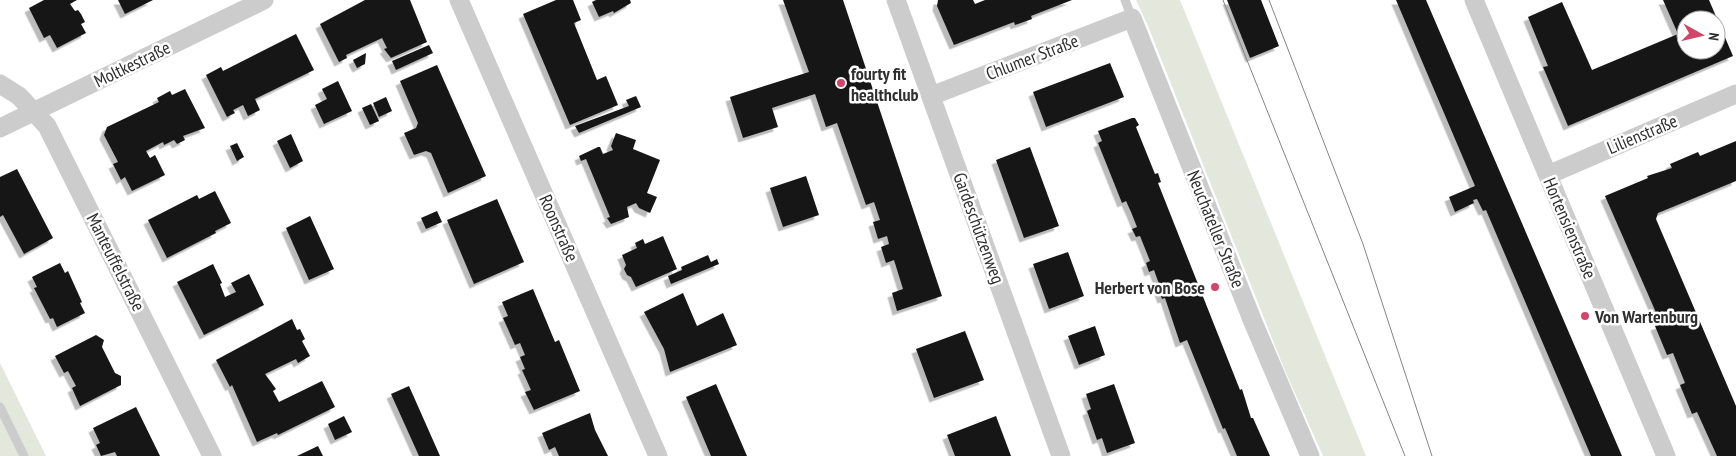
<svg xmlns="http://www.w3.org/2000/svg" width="1736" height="456" viewBox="0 0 1736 456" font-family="'PT Sans Narrow',sans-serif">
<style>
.green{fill:#e4e8dc}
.building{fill:#161616;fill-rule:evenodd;filter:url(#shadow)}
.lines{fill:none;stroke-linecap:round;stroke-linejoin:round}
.lane{stroke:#ccc;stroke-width:9}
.street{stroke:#ccc;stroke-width:19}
.tram{stroke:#848484;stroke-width:1}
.poi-dot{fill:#d24569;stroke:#fff;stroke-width:2}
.labels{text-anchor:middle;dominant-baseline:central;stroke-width:5;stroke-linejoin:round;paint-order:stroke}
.street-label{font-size:18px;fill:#2f2f2f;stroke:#fff}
.poi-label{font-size:18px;font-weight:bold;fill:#2f2f2f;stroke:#fff;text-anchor:start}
</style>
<defs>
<filter id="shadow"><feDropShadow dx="-4.5" dy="4.5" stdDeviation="0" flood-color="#0004"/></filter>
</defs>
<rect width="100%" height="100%" fill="#fff"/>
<path class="green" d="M1136 0H1180L1366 456H1323L1285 371 1148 26Z
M0 363 46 456H0Z"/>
<path class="building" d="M44 0H77L70 4 75 11 78 10 81 14 85 22 81 24 86 33 57 48 50 35 44 38 29 8Z
M118 0H153L125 14Z
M365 0H410L427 42 391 58 384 49 387 48 382 38 346 55 347 58 339 62 320 24Z
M556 0H573L581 20 574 23 597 80 606 76 618 105 570 125 523 14Z
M596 0H630L631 3 614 13 613 11 599 17 592 2Z
M783 0H843L942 296 897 311 892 293 903 289 894 260 886 263 881 247 889 244 887 236 878 239 873 222 880 220 874 202 866 205 837 123 826 127 815 94 772 108 778 127 743 138 730 97 809 72Z
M938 0H973L975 4 985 0H1072L1031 16 1032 19 1015 25 1014 22 954 45 937 6Z
M1227 0H1261L1279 46 1250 58Z
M1396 0H1426L1622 456H1591L1486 210 1483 211 1477 199 1473 200 1474 203 1455 212 1449 197 1475 186Z
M1663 0H1709L1733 56 1568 126 1543 67 1548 66 1528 17 1562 2 1592 70 1678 34ZM1686 20H1716V50H1686Z
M296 34 314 70 255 99 260 110 248 116 243 105 233 110 235 113 227 117 206 75 221 67 223 71Z
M429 45 433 53 396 70 392 61Z
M366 53 365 64 357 68 353 60Z
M1110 63 1124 97 1046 127 1033 92Z
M437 65 486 176 448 193 431 153 426 151 414 155 404 133 416 128 418 123 400 81Z
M338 81 352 111 324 124 315 105 327 99 322 89Z
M185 89 205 128 183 136 185 140 177 144 174 140 164 145 163 142 146 151 150 158 155 155 165 175 132 191 125 177 121 180 113 164 118 162 104 135 107 127 159 102 157 98 170 91 172 95Z
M636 96 641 107 579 133 575 126 629 106 626 100Z
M386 97 392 111 379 117 373 103Z
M371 104 379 121 370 125 362 108Z
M1132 118H1135L1139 125 1136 127 1155 174 1158 173 1161 182 1158 183 1240 390 1242 389 1251 418H1253L1270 456H1237L1225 428 1223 429 1187 340 1180 343 1165 298 1162 299 1157 285 1159 284 1154 270 1149 272 1146 263 1150 261 1140 236 1136 237 1132 229 1137 227 1131 212 1126 201 1122 203 1098 143 1102 141 1098 131Z
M616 133 636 140 633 149 660 160 647 193 657 197 650 213 639 208 636 203 627 207 629 217 611 224 607 218 610 217 586 159 581 161 579 156 598 147H600L603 154 613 150 611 146Z
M291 134 303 161 290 168 277 141Z
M1736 141V181L1658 213 1656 219 1736 406V456H1717L1697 412 1692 414 1680 385 1685 383 1673 353 1667 355 1655 326 1661 324 1605 196 1648 178 1647 176 1672 168 1670 164 1698 152 1700 156Z
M237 143 244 157 237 161 230 146Z
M1030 147 1059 226 1024 238 996 160Z
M17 169 53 238 24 254 3 215 0 217V177Z
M806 176 819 215 783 227 770 188Z
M215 191 231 223 215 231 216 233 167 258 148 220 197 195 199 199Z
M497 199 524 262 474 284 447 220Z
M437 211 442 222 426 229 421 218Z
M310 216 334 269 309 280 286 228Z
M663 236 677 269 636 287 631 277 627 275 624 269 626 265 622 255 637 248 635 243 643 239 645 244Z
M1068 252 1084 296 1049 309 1033 264Z
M708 255 711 262 717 259 719 264 671 284 668 276 682 270 681 267Z
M60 263 65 273 68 271 82 302 80 303 85 313 57 327 53 318 50 319 34 288 37 287 32 277Z
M213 264 222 283 220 284 225 297 236 292 231 283 249 274 264 305 204 335 177 282Z
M533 289 555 342 559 340 580 391 534 410 525 392 531 390 522 370 525 369 520 357 525 355 520 343 515 345 503 318 508 316 502 302Z
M683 293 697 326 723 313 737 345 670 372 664 349 644 312Z
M292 319 297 330 300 329 305 339 302 341 310 356 298 363 296 359 265 374 276 389 273 391 279 402 322 381 335 407 278 435 277 433 257 442 232 385 230 387 216 360Z
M1095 326 1105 355 1079 365 1068 336Z
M965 331 984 380 934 398 916 349Z
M96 335 104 340 102 347 115 373 121 376V385L80 406 72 388 76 386 68 371 64 373 55 356Z
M716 384 747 456H711L686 397Z
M1114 384 1135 443 1107 453 1102 438 1097 440 1087 411 1091 409 1086 394Z
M409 386 440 456H419L391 394Z
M136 407 160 456H117L115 452 101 456 96 445 100 443 93 428Z
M590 413 595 430 608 456H559L555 447 549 450 542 433Z
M344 416 352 432 335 440 328 424Z
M996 416 1011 456H955L947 435Z
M318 446 323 456H297Z"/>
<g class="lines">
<path class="lane" d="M1125 0 1132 18
M0 407 24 456"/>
<path class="street" d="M459 0 658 456
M896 0 1061 456
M1474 0 1666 456
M0 84 19 96 47 126 212 456
M931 96 1132 18 1253 322 1310 456
M0 128 264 0
M1548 175 1736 94"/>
<path class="tram" d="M1223 0 1405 456
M1269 0 1363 244 1432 456"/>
</g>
<g class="poi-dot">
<circle cx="841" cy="83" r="5"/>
<circle cx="1215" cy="287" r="5"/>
<circle cx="1585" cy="316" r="5"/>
</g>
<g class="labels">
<g class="street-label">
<text transform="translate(1032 57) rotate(-21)">Chlumer Straße</text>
<text transform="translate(132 64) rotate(-26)">Moltkestraße</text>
<text transform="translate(1642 134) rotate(-23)">Lilienstraße</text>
<text transform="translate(559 228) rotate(66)">Roonstraße</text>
<text transform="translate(979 228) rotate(70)">Gardeschützenweg</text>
<text transform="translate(1570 228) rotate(67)">Hortensienstraße</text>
<text transform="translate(1216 229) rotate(68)">Neuchateller Straße</text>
<text transform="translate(116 262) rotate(63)">Manteuffelstraße</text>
</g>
<g class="poi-label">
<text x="851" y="73">fourty fit<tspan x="851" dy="21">healthclub</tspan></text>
<text x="1205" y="287" text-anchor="end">Herbert von Bose</text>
<text x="1595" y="316">Von Wartenburg</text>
</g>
</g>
<g transform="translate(1701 35) rotate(98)"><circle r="24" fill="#ffffff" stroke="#acacac"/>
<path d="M0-4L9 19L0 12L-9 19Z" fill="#d24569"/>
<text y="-8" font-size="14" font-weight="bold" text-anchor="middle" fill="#2f2f2f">N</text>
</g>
</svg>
